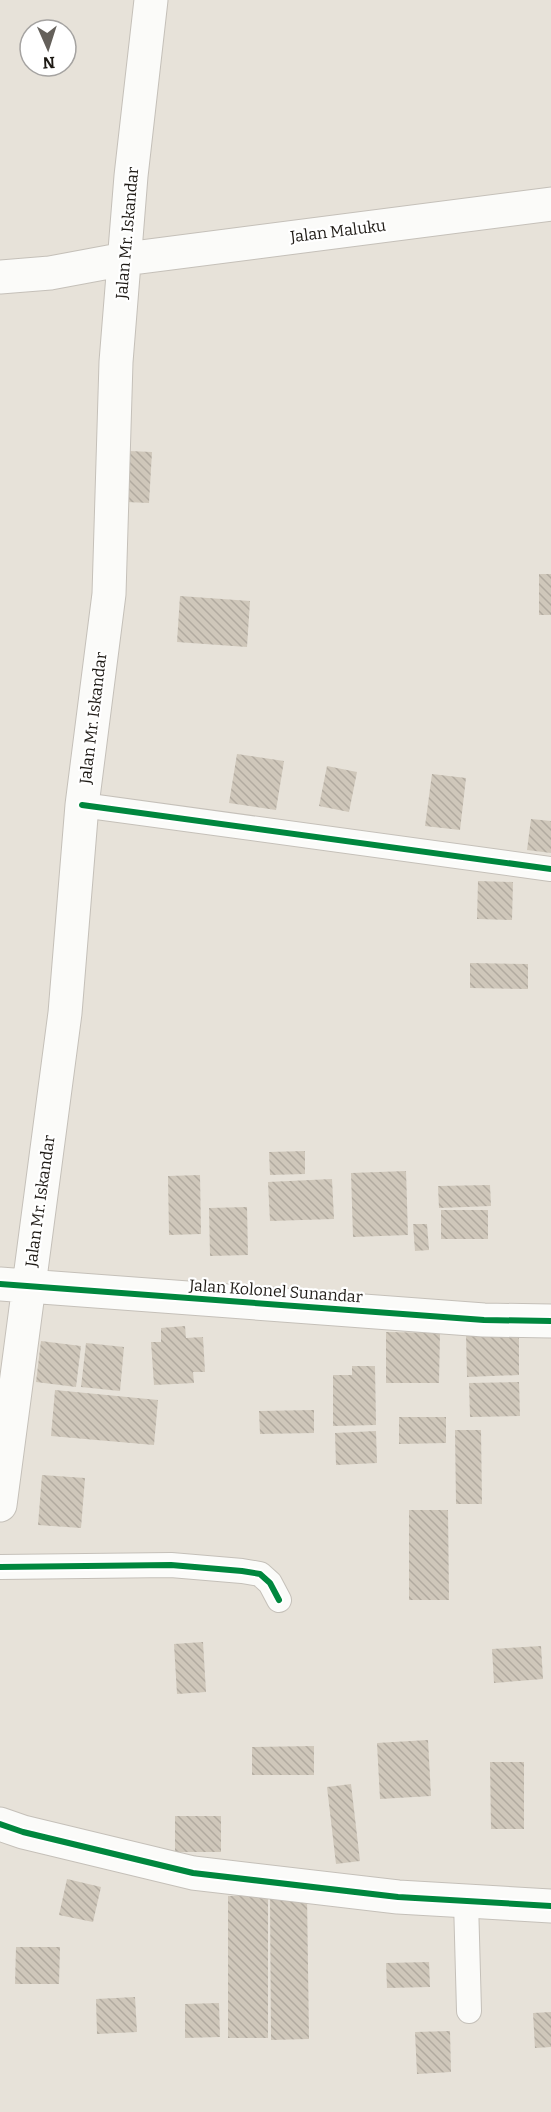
<svg xmlns="http://www.w3.org/2000/svg" width="551" height="2112" viewBox="0 0 551 2112" font-family="Bitter,serif">
<style>
.building{fill:url(#building-back-hatch)}
.lines{fill:none;stroke-linecap:round;stroke-linejoin:round}
.street-casing{stroke:#c5c0b9;stroke-width:26}
.secondary-casing{stroke:#c5c0b9;stroke-width:35}
.street{stroke:#fbfbf9;stroke-width:24}
.secondary{stroke:#fbfbf9;stroke-width:33}
.cycleway-casing{stroke:#fff;stroke-width:10}
.cycleway{stroke:#00873e;stroke-width:6}
.labels{text-anchor:middle;dominant-baseline:central;stroke-width:4.5;stroke-linejoin:round;paint-order:stroke}
.street-label{font-size:16px;fill:#1e1a15;stroke:#fff}
</style>
<defs>
<pattern id="building-back-hatch" width="6" height="6" patternUnits="userSpaceOnUse" patternTransform="scale(1.5)"><rect width="6" height="6" fill="#cfc7ba"/><path d="M-1 5l2 2M0 0l6 6M5-1l2 2" fill="none" stroke="#b1aa9f"/></pattern>
</defs>
<rect width="100%" height="100%" fill="#e7e2d9"/>
<path class="building" d="M129 451 152 452 149 503 126 502Z
M539 574H551V615H539Z
M180 596 250 601 247 647 177 642Z
M237 754 284 761 276 810 229 803Z
M327 766 357 772 349 812 319 806Z
M432 774 466 778 460 830 425 826Z
M531 819 551 821V853L527 850Z
M478 881 513 882 512 920 477 919Z
M470 963 528 964V989L470 988Z
M305 1151V1174L270 1175 269 1152Z
M406 1171 408 1235 353 1237 351 1173Z
M200 1175 201 1234 169 1235 168 1176Z
M332 1179 334 1219 270 1221 268 1182Z
M490 1185 491 1206 439 1208 438 1186Z
M247 1207 248 1255 210 1256 209 1208Z
M441 1210H488V1239H441Z
M413 1224H427L429 1250 415 1251Z
M185 1326 186 1338 203 1337 205 1372H193L194 1383 154 1385 151 1342H161V1328Z
M519 1331V1375L467 1377 466 1333Z
M386 1332 440 1333 439 1383H386Z
M41 1341 81 1346 76 1387 36 1382Z
M86 1343 124 1347 120 1391 81 1387Z
M352 1366H375L376 1425 333 1426V1375H352Z
M519 1382 520 1416 470 1417 469 1383Z
M55 1390 158 1400 154 1445 51 1436Z
M314 1410V1433L260 1434 259 1411Z
M399 1417H446V1443L399 1444Z
M455 1430H481L482 1504H456Z
M376 1431 377 1463 336 1465 335 1433Z
M42 1475 85 1478 81 1528 38 1525Z
M409 1510H448L449 1600H409Z
M203 1642 206 1692 177 1694 174 1644Z
M541 1646 543 1679 494 1683 492 1649Z
M428 1740 431 1796 380 1799 377 1743Z
M314 1746V1775H252V1747Z
M490 1762H524V1829H491Z
M351 1784 360 1861 336 1864 327 1787Z
M175 1816H221V1852H175Z
M67 1879 101 1887 93 1922 59 1915Z
M270 1895H307L309 2039 271 2040Z
M228 1896H268V2038H228Z
M16 1947H60L59 1984H15Z
M429 1962 430 1987 387 1988 386 1963Z
M135 1997 137 2032 97 2034 96 1999Z
M219 2003 220 2037 185 2038V2004Z
M551 2012V2047L535 2048 533 2013Z
M450 2031 451 2072 417 2074 415 2032Z"/>
<g class="lines">
<defs>
<path id="street" d="M82 805 551 869
M0 1567 171 1565 242 1571 260 1574 270 1583 279 1600
M466 1901 469 2011"/>
<path id="secondary" d="M0 277 50 273 125 259 551 204
M0 1284 484 1320 551 1321
M0 1505 65 1013 82 805 109 594 116 362 131 176 151 0
M0 1824 23 1832 193 1873 398 1897 551 1906"/>
</defs>
<use href="#street" class="street-casing"/>
<use href="#secondary" class="secondary-casing"/>
<use href="#street" class="street"/>
<use href="#secondary" class="secondary"/>
<defs>
<path id="cycleway" d="M82 805 551 869
M0 1284 484 1320 551 1321
M0 1567 171 1565 242 1571 260 1574 270 1583 279 1600
M0 1824 23 1832 193 1873 398 1897 551 1906"/>
</defs>
<use href="#cycleway" class="cycleway-casing"/>
<use href="#cycleway" class="cycleway"/>
</g>
<g class="labels">
<g class="street-label">
<text transform="translate(338 231) rotate(-7)">Jalan Maluku</text>
<text transform="translate(127 233) rotate(-85)">Jalan Mr. Iskandar</text>
<text transform="translate(93 718) rotate(-83)">Jalan Mr. Iskandar</text>
<text transform="translate(40 1201) rotate(-82)">Jalan Mr. Iskandar</text>
<text transform="translate(276 1291) rotate(4)">Jalan Kolonel Sunandar</text>
</g>
</g>
<g transform="translate(48 48) rotate(177)"><circle r="28" fill="#ffffff" stroke="#a5a3a1" stroke-width="1.5"/>
<path d="M0-4.5L10 22L0 15L-10 22Z" fill="#64605a"/>
<text y="-9" font-size="16" font-weight="bold" text-anchor="middle" fill="#1e1a15">N</text>
</g>
</svg>
